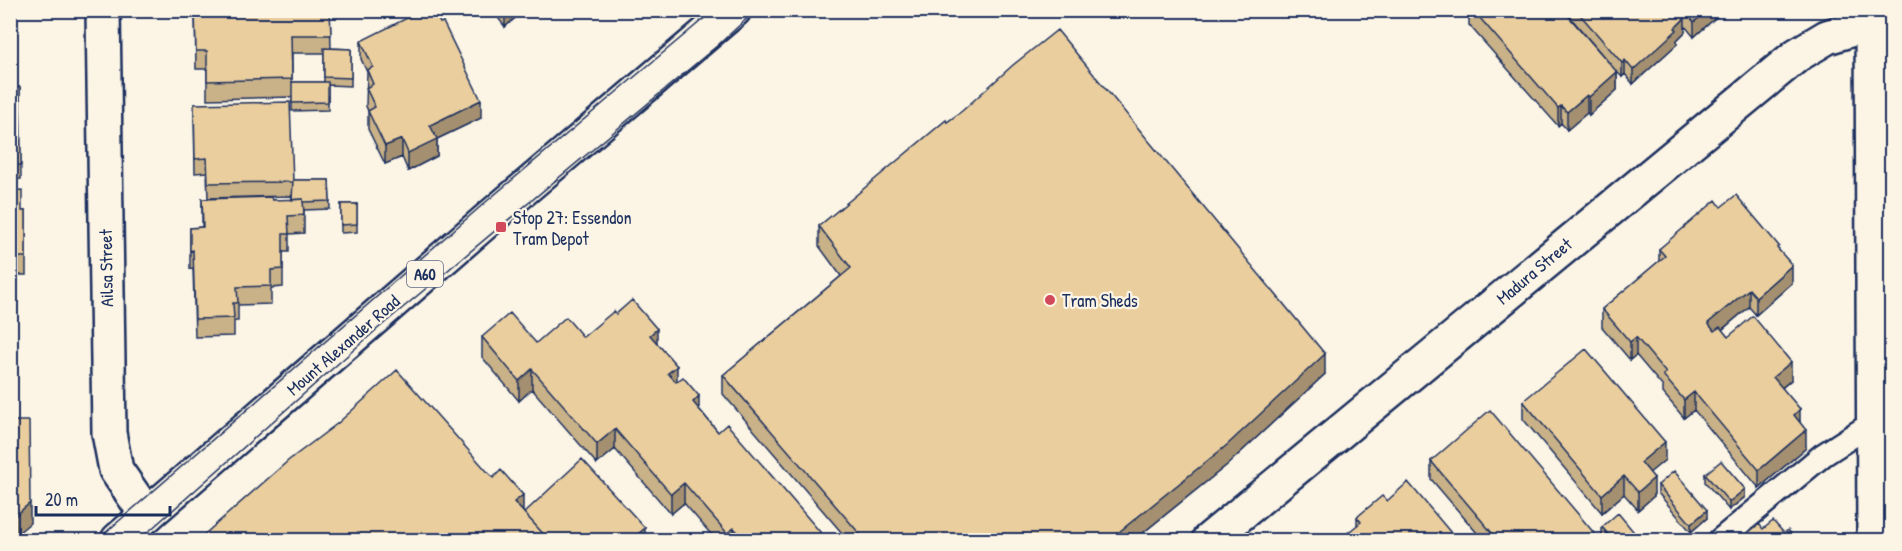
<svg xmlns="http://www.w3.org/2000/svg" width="1902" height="551" viewBox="0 0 1902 551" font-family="'Patrick Hand',sans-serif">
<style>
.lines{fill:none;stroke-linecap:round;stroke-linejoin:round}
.lane-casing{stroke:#1b2f5e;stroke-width:27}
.street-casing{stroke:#1b2f5e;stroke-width:38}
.primary-casing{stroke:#1b2f5e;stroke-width:38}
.lane{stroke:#fcf5e5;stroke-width:22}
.street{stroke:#fcf5e5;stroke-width:33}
.primary{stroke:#fcf5e5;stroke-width:33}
.tram{stroke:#1b2f5e;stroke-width:1.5}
.wall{fill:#c9b188;stroke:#1b2f5e;stroke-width:1.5;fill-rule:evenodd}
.shaded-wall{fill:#a4906f;stroke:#1b2f5e;stroke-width:1.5}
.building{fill:#eace9e;stroke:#1b2f5e;stroke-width:1.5}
.poi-dot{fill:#d1495b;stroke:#fcf5e5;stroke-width:2}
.labels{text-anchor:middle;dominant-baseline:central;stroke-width:4.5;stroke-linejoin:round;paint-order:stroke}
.shield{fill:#fcf5e5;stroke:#5e6a86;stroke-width:1.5}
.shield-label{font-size:16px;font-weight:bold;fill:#1b2f5e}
.poi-label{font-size:18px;fill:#1b2f5e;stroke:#fcf5e5;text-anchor:start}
.street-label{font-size:18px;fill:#1b2f5e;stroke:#fcf5e5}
</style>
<rect width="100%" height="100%" fill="#fcf5e5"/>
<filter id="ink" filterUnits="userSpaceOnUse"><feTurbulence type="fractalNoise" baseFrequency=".0167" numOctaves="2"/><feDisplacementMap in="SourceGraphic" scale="12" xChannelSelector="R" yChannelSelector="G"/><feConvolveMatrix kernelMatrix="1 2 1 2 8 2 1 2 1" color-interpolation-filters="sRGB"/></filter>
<g filter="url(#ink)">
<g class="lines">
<defs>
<path id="lane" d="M1720 540 1823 455 1874 422"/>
<path id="street" d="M103 10 109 433 116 470 147 515
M1872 10 1874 540
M1209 540 1797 55 1827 37 1872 23"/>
<path id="primary" d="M118 540 492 216 734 10"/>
</defs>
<use href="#lane" class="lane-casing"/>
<use href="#street" class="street-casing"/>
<use href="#primary" class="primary-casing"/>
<use href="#lane" class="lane"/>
<use href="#street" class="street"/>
<use href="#primary" class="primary"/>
<path class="tram" d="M97 540 487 201 714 10
M139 540 375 331 718 45 756 10"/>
</g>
<path class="wall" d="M195 10H330L331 48 351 49V86L328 85V110L292 111V97L207 99V69H196ZM292 53H324V82H292Z
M492 10H524L505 27Z
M1469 10H1563L1610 64 1564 10H1724L1694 37 1685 26V32L1677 40V44L1633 84 1625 74 1622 77 1617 72V90L1589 115 1587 113 1567 130 1561 123 1558 126 1469 25Z
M361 41 481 118 437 139V156L408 171 402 157 385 164 368 129V111L366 106 367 72 361 59Z
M10 87H20L21 179 10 180Z
M194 104 293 180H329L330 209 304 210V233L289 234V252H283V287L271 288V304L238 305V321H234V336L195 337 193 268 190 269V228L202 227V199L292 200V196L208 198 207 172 195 173Z
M947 122 1325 374 1227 465 1134 540H848L723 394V375L841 276 819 246V226Z
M10 191 22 211H26V275H10Z
M341 204H357V232L341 233Z
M1721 207 1779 250 1792 283 1756 315 1749 307 1722 330 1728 337 1791 380 1782 388 1800 422 1806 448 1759 488 1694 410 1684 418 1663 393V387L1636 355 1630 360 1602 327V309L1659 261V249Z
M616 314 657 344 677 382 718 432 827 540H716L684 503 671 514 615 449 597 464 532 389 519 401 482 357V337L536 343 583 337Z
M1523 401 1665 460 1650 472 1654 496 1638 510 1624 494 1602 513 1523 419Z
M1431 461 1600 540H1483L1431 479Z
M1705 474 1745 497 1729 510 1705 482Z
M1658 485 1707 518 1691 532 1658 493Z
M1387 501 1357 526V517Z
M1602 527 1638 540H1606L1602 535Z"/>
<path class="shaded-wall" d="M505 10H524L505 27Z
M1708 10H1724L1694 37V22Z
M1685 18V32L1677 40V44L1633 84V70Z
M1625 60V74L1622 77V63Z
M1617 72V90L1589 115V97Z
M1587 95V113L1567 130V112Z
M481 100V118L437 139V156L408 171V153L430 125Z
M1561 106V123L1558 126V108Z
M402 139V157L385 164V146Z
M1792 265V283L1756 315V297Z
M1749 289V307L1708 341V323Z
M657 329V349L650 335Z
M1636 337V355L1630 360V342Z
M1325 354V374L1227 465 1134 540H1109Z
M1791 362V380L1773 395V377Z
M677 366V386L668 373Z
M532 369V389L519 401V381Z
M1694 392V410L1684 418V400Z
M699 396V416L693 402Z
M1800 409V427L1794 415Z
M615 429V449L597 464V444Z
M1806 430V448L1759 488V470Z
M1665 442V460L1641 480V462Z
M1624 476V494L1602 513V495Z
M1654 478V496L1638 510V492Z
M684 483V503L671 514V494Z
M1745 489V497L1729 510V502Z
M523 495V513L514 502Z
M30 503V523L10 540V520Z
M1707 510V518L1691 532V524Z
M645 528V540H631Z
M734 528V540H727V533Z"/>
<path class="building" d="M195 10H330L331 35H291L292 79 207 81V51H196Z
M423 10H433L440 23 443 22 481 100 430 125 437 139 408 153 402 139 385 146 368 111 375 107 366 88 373 84 367 70 373 67 361 41Z
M1473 10H1563L1617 72 1589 97 1587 95 1567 112 1561 106 1558 108Z
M1576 10H1678L1685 18 1675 28 1677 30 1633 70 1625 60 1622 63Z
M1684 10H1708L1694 22Z
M1057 30 1325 354 1227 445 1109 540H865L723 375 851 268 819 226 946 120 947 122 962 111 1013 65Z
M324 48 351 49V78L324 77Z
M292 82H328V102L292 103Z
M10 87H20L21 165H10Z
M290 102 293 182 208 183 207 158 195 159 194 104Z
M293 180H329L330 201 303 202V199L292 200Z
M22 190V211H26V257H10V191Z
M1736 195 1779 246 1777 248 1792 265 1756 297 1749 289 1708 323 1714 331 1720 327 1728 337 1753 316 1791 362 1773 377 1800 409 1794 415 1806 430 1759 470 1694 392 1684 400 1663 375 1666 373 1636 337 1630 342 1602 309 1665 256 1659 249 1716 200 1721 207Z
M271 197 272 200 303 199 304 215 288 216 289 234H283V269L271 270V286L237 287 238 303H233L234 318 195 319 193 250 190 251V228L203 227 202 199Z
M341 204H357V224L341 225Z
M632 300 657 329 650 335 677 366 668 373 676 382 683 377 699 396 693 402 718 432 727 424 827 540H745L734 528 727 533 684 483 671 494 615 429 597 444 532 369 519 381 482 337 510 313 536 343 566 317 583 337 614 311 616 314Z
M1586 349 1665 442 1641 462 1654 478 1638 492 1624 476 1602 495 1523 401Z
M397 370 493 478 501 470 523 495 514 502 549 540H198L289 460 338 423Z
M1490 410 1600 540H1498L1431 461Z
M10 421H29L30 503 10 520Z
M582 459 645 528 631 540H549L524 513Z
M1721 461 1745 489 1729 502 1705 474Z
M1674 471 1707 510 1691 524 1658 485Z
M1408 482 1457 540H1339L1361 522 1357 517 1382 496 1387 501Z
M1618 513 1638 537 1633 540H1613L1602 527Z
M1773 521 1784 533 1788 530 1796 540H1739L1759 524 1763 529Z"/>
</g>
<g class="poi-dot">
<rect x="495" y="221" width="12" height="12" rx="3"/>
<circle cx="1050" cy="300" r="6"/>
</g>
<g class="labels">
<rect class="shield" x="407" y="261" width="36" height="26" rx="4.5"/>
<g class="shield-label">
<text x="425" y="274">A60</text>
</g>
<g class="poi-label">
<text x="513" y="217">Stop 27: Essendon<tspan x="513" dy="21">Tram Depot</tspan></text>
<text x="1062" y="300">Tram Sheds</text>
</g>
<g class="street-label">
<text transform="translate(106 268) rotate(-91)">Ailsa Street</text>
<text transform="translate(1534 271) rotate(-40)">Madura Street</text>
<text transform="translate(343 345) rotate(-41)">Mount Alexander Road</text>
</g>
</g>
<rect width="1902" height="551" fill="none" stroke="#fcf5e5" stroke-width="36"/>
<rect x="18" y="18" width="1866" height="515" fill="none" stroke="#1b2f5e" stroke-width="2" filter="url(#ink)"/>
<path d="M36 506v9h134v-9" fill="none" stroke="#1b2f5e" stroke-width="3"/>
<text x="45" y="506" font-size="18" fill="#1b2f5e" stroke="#fcf5e5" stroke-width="4.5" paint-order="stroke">20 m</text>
</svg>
